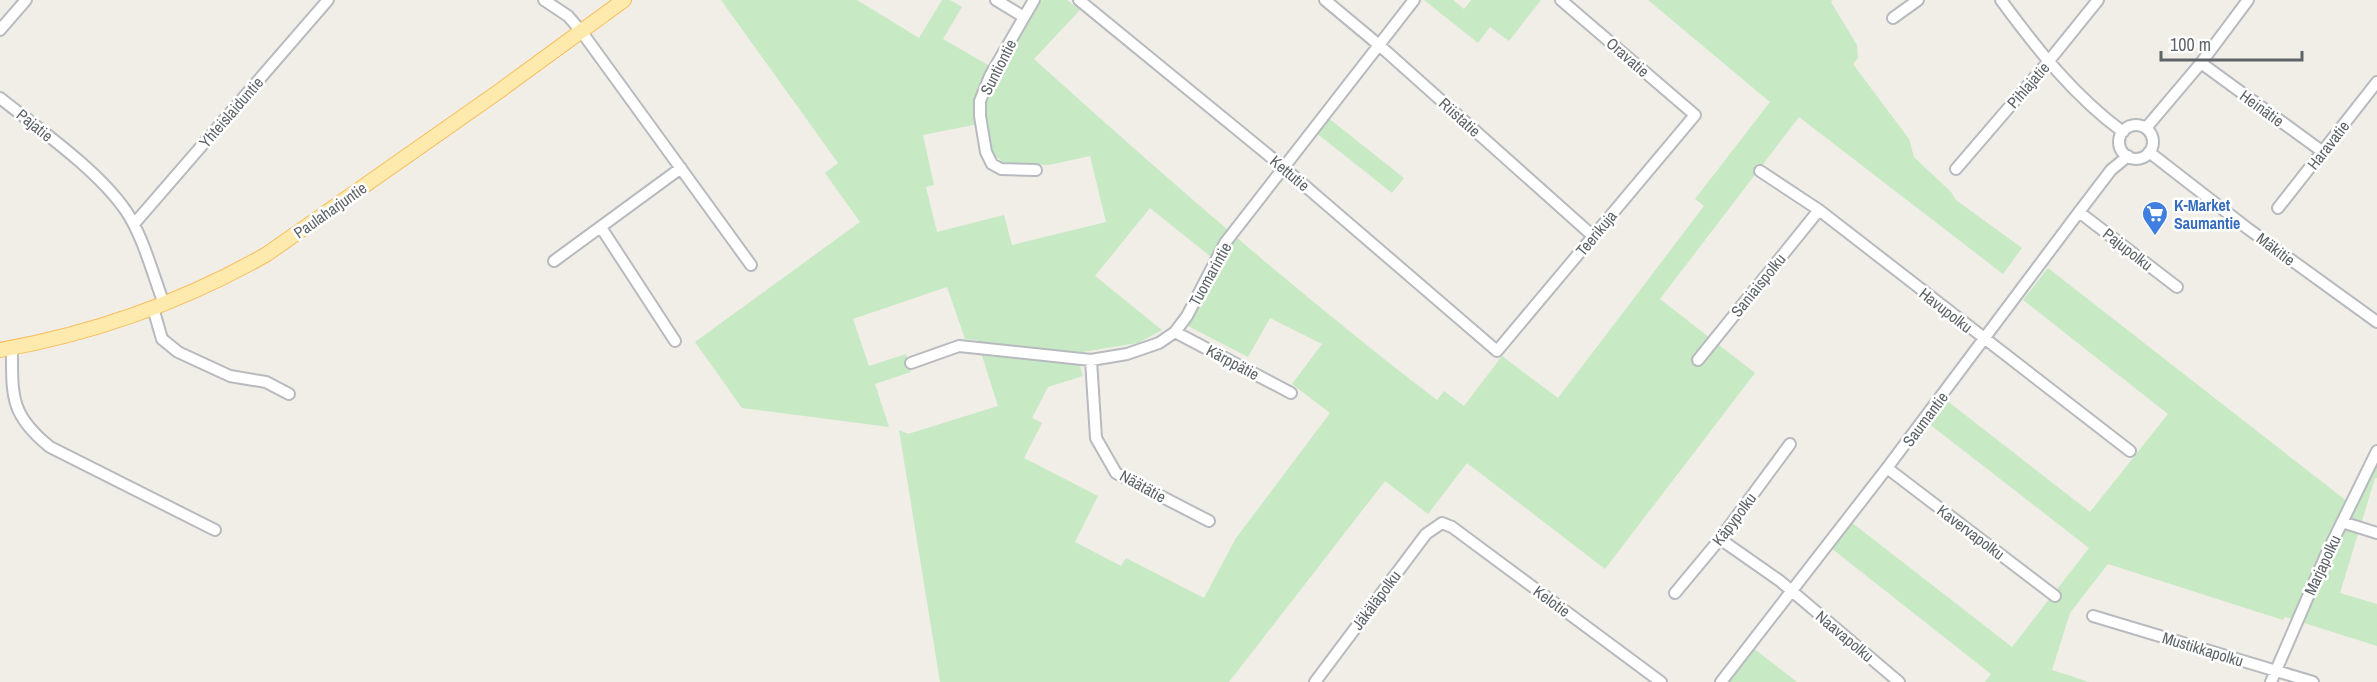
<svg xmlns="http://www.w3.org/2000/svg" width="2377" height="682" viewBox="0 0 2377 682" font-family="'Archivo Narrow',sans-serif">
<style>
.green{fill:#c7e9c3;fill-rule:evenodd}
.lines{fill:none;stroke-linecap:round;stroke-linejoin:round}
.minor-casing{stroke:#b7babe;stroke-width:14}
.major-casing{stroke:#f8bc5a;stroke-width:16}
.minor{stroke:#fff;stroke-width:10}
.major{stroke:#ffeaae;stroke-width:14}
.labels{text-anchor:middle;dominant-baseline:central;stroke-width:5;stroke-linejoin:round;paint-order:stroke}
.street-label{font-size:16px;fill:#5e6468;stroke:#fff}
.shop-label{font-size:16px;font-weight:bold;fill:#366cbe;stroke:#fff;text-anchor:start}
</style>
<rect width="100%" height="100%" fill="#f1eee7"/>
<path class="green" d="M721 0H857L919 38 942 0H950L962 7 943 39 1000 72 1042 0H1067L1080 10 1034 59C1165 177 1297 293 1437 400L1444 391 1464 406 1502 356 1558 398 1704 206 1695 199 1770 102 1648 0H1833L1831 2 1857 45 1858 58 1853 64 1909 139 1914 157 1951 192 1956 200 2022 248 2003 274 1799 117 1660 299 1755 373 1605 569 1467 463 1428 514 1385 481 1229 682H940L899 430 908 434 998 406 977 340 965 339 947 287 853 319 869 366 906 354 911 372 875 384 889 427 742 408 695 342 860 222 825 173 838 163ZM988 122 990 144 994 155 1003 162 1049 165 1090 156 1106 222 1012 245 1004 215 937 232 926 187 934 185 923 135ZM1150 208 1221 265 1188 326 1248 357 1270 318 1322 344 1292 384 1330 413 1236 538 1204 598 1126 558 1121 566 1075 542 1098 496 1024 458 1042 423 1032 418 1048 387 1083 376 1076 353 1138 343 1162 330 1095 276Z
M1424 0H1453L1464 9 1471 0H1541L1509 41 1490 27 1478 43Z
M1327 117 1404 178 1392 193 1315 132Z
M2048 268 2353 506 2377 460V478H2375L2340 593 2377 604V646L2285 617 2283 620 2108 564 2070 613 2052 670 2089 682H1985L1991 674 1831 548 1851 522 2012 647 2089 548 1928 423 1946 400 2090 512 2168 414 2023 300Z
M1753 648 1797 682H1727Z"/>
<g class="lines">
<defs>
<path id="minor" d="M544 0 568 16 581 31 751 265
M996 0 1024 17
M1034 0 990 76 980 101V116L986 152 992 164 1001 169 1036 170
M1079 0 1283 167 1497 351 1695 115 1561 0
M1325 0 1379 45 1593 236
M2001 0C2037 49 2074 96 2123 132
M1893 18 1918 0
M0 30 26 0
M2201 63 2323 152
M0 98C39 129 98 170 126 211 143 236 153 275 164 304
M2119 142a17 17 0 1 1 34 0a17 17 0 1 1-34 0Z
M2146 128 2201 63 2248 0
M2149 152 2247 228 2377 322
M1956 169 2048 62 2098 0
M1760 171 1819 210 2130 451
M2278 208 2377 82
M2079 212 2177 287
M134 224 328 0
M602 229 675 341
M554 261 681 168
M153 308 162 339 178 352 230 376 266 382 289 394
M1175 332 1291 393
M12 348C12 396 10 415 50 447L215 530
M1091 360 1096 438 1116 473 1209 521
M1698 360 1819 210
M911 363 959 346 1091 360 1127 354 1159 343 1175 332 1187 316 1225 243 1414 0
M1887 468 2055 596
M2342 522 2377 533
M1720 539 1780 581 1899 682
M1675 593 1720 539 1790 444
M2093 616 2313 682
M1315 682 1426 534 1442 523 1452 527 1661 682
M1721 682 1887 468 2079 212 2111 170 2128 156
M2271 682 2326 555 2377 451"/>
<path id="major" d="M0 350C95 333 183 302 267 254L498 92 624 0"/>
</defs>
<use href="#minor" class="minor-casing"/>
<use href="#major" class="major-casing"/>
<use href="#minor" class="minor"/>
<use href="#major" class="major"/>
</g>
<defs>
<symbol id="supermarket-pin" viewBox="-11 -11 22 30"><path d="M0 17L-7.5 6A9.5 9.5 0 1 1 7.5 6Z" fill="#3f7fe0" stroke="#fff"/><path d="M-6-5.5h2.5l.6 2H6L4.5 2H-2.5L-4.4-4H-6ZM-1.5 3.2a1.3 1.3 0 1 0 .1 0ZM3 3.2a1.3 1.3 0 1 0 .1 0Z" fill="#fff"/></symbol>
</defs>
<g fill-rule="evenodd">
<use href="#supermarket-pin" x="2140" y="199" width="30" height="40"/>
</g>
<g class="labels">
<g class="street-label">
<text transform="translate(1628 57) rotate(41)">Oravatie</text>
<text transform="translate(998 67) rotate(-63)">Suntiontie</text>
<text transform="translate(2028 85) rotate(-49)">Pihlajatie</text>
<text transform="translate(2262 108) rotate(36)">Heinätie</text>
<text transform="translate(231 112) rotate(-49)">Yhteislaiduntie</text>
<text transform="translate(1460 117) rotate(42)">Riistatie</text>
<text transform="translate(35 125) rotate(39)">Pajatie</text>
<text transform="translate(2328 145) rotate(-52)">Haravatie</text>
<text transform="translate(1290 173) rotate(40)">Kettutie</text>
<text transform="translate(330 210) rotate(-35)">Paulaharjuntie</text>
<text transform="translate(1596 233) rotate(-50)">Teerikuja</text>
<text transform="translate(2128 249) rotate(38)">Pajupolku</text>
<text transform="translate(2276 249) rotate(37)">Mäkitie</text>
<text transform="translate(1210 274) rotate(-61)">Tuomarintie</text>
<text transform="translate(1758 285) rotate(-51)">Saniaispolku</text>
<text transform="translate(1946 310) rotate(38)">Havupolku</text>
<text transform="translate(1233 362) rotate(28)">Kärppätie</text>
<text transform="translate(1925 419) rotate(-53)">Saumantie</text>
<text transform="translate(1143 486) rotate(29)">Näätätie</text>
<text transform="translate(1734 519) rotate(-53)">Käpypolku</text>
<text transform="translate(1971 532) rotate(37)">Kavervapolku</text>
<text transform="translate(2322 565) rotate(-65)">Marjapolku</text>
<text transform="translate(1376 600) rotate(-53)">Jäkäläpolku</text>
<text transform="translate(1552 601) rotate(36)">Kelotie</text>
<text transform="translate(1845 636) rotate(40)">Naavapolku</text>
<text transform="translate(2203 649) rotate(17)">Mustikkapolku</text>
</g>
<g class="shop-label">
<text x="2174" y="205">K-Market<tspan x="2174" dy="18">Saumantie</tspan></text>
</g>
</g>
<path d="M2161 51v9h141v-9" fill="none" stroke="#5e6468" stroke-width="3"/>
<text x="2170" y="51" font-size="18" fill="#5e6468" stroke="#ffffff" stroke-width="4.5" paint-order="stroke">100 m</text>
</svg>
